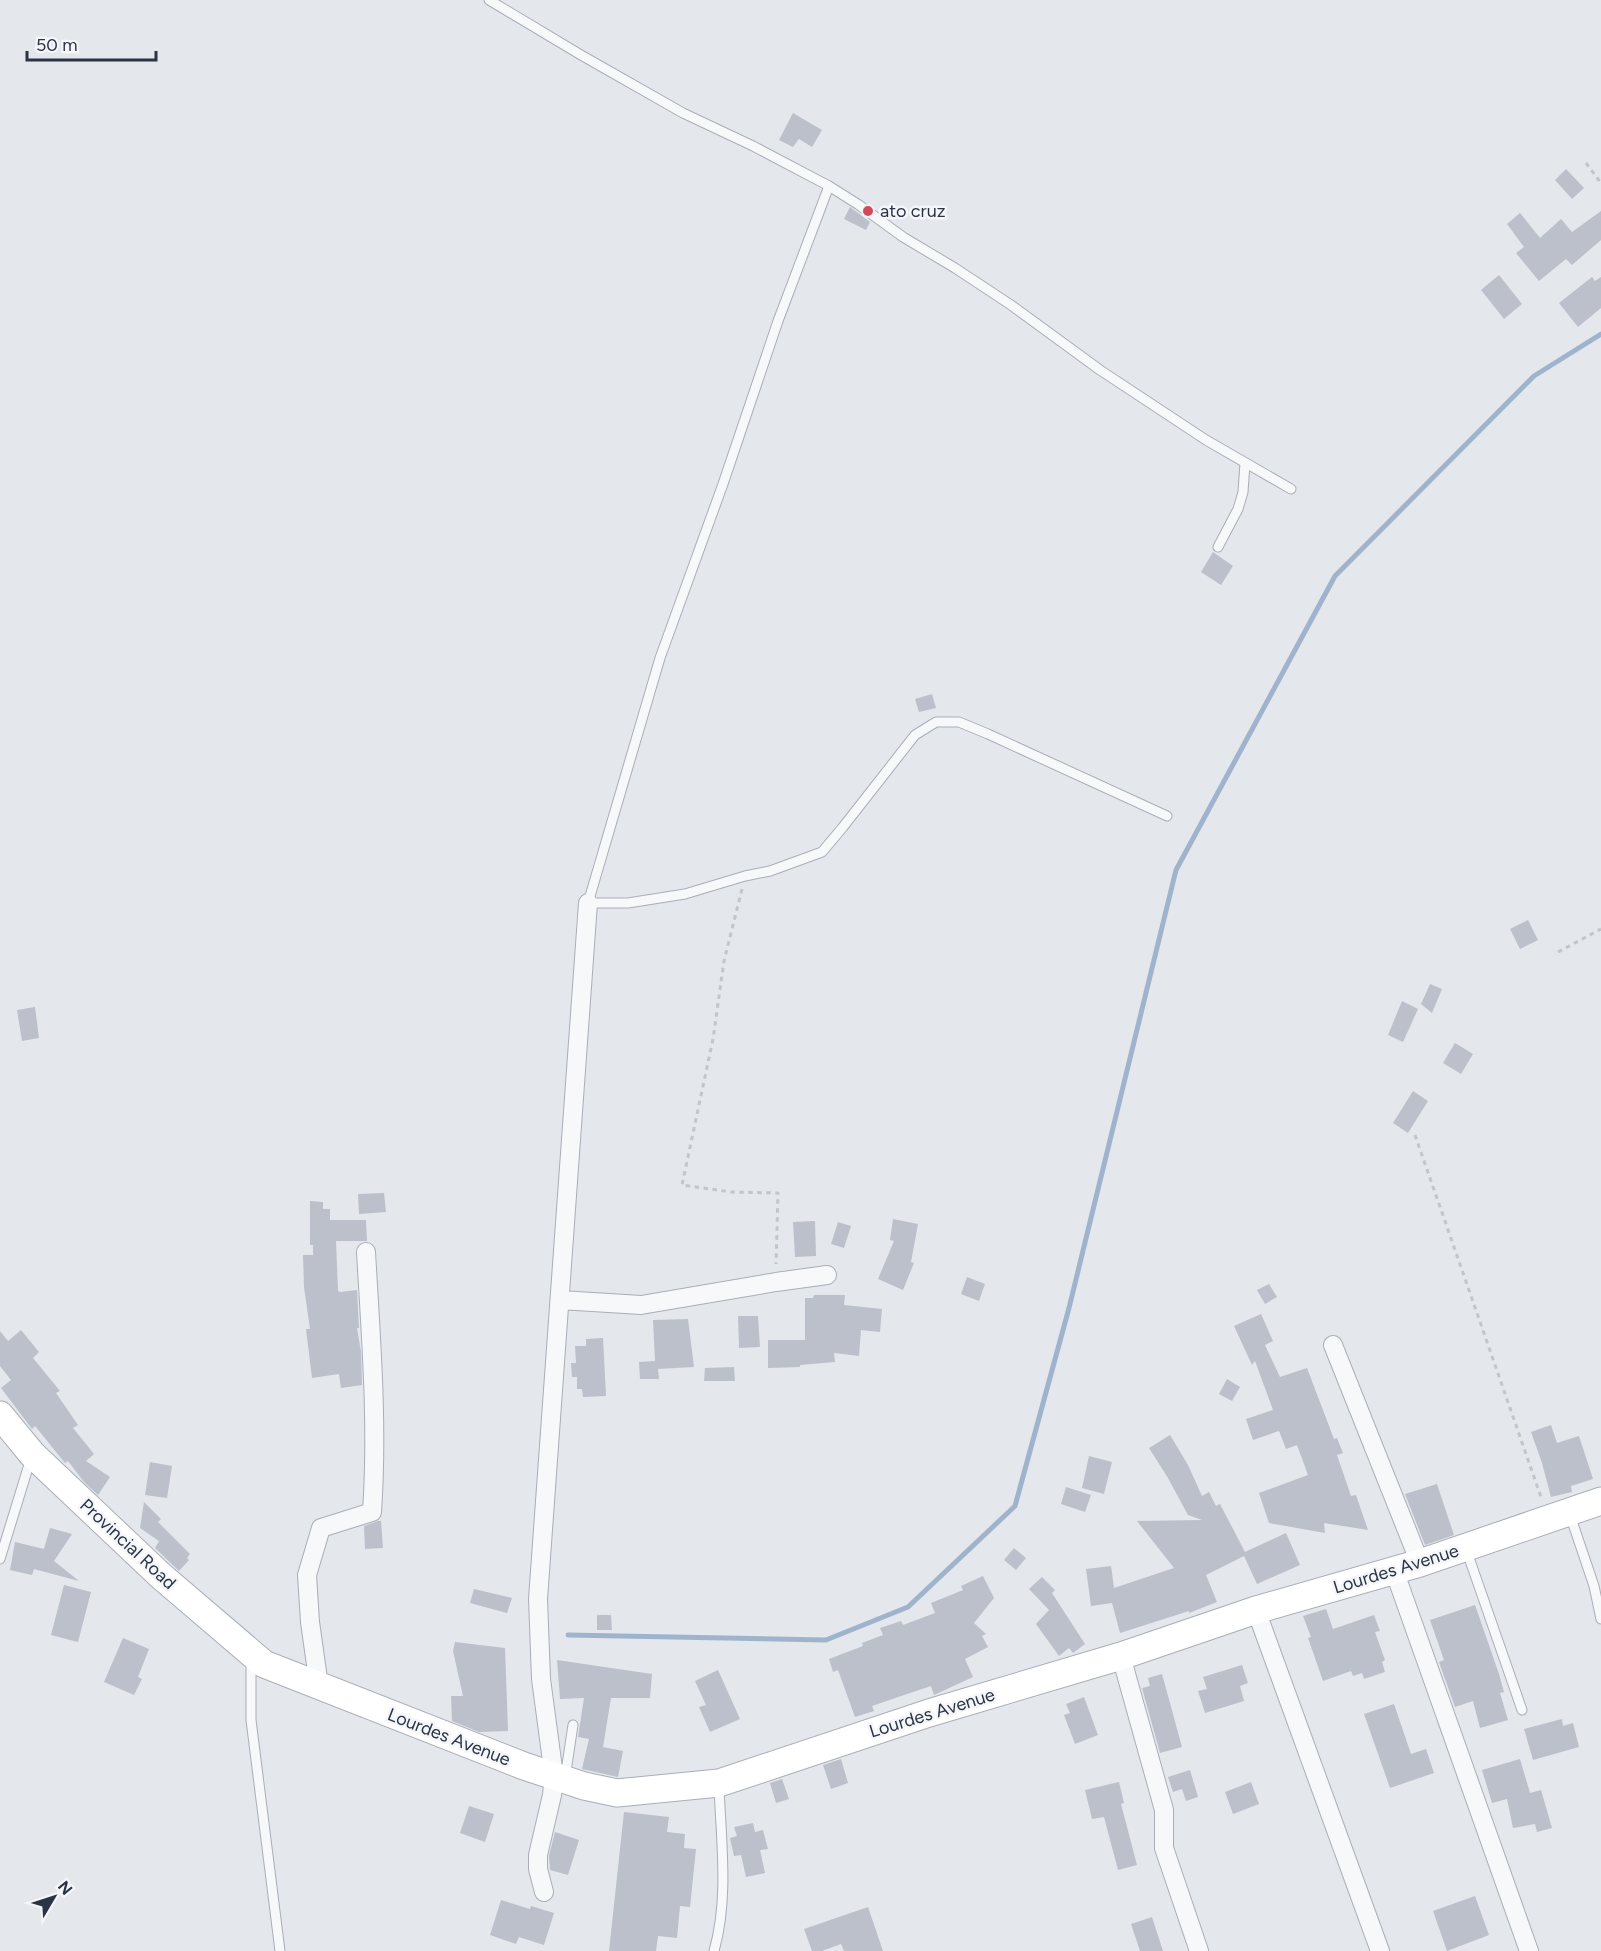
<svg xmlns="http://www.w3.org/2000/svg" width="1601" height="1951" viewBox="0 0 1601 1951" font-family="Figtree,sans-serif">
<style>
.lines{fill:none;stroke-linecap:round;stroke-linejoin:round}
.stream{stroke:#9fb4cc;stroke-width:5}
.building{fill:#bbc0ca}
.service-casing{stroke:#a9aeb7;stroke-width:11}
.minor-casing{stroke:#a9aeb7;stroke-width:20}
.secondary-casing{stroke:#a9aeb7;stroke-width:29}
.path{stroke:#c2c5cb;stroke-width:3;stroke-dasharray:4.5 4.5;stroke-linecap:butt}
.service{stroke:#f7f8fa;stroke-width:9}
.minor{stroke:#f7f8fa;stroke-width:18}
.secondary{stroke:#fff;stroke-width:27}
.poi-dot{fill:#d1495b;stroke:#f4f6f9;stroke-width:2}
.labels{text-anchor:middle;dominant-baseline:central;stroke-width:5;stroke-linejoin:round;paint-order:stroke}
.poi-label{font-size:18px;fill:#2b3445;stroke:#f4f6f9;text-anchor:start}
.street-label{font-size:18px;fill:#2b3445;stroke:#f4f6f9}
</style>
<rect width="100%" height="100%" fill="#e4e7ec"/>
<g class="lines">
<path class="stream" d="M568 1635 826 1640 908 1607 1015 1506 1069 1308 1176 870 1335 576 1534 376 1601 334"/>
</g>
<path class="building" d="M793 113 822 130 812 147 799 139 793 147 779 140Z
M1566 169 1584 188 1572 199 1555 180Z
M850 207 870 222 866 230 844 219Z
M1601 211V240L1572 265 1566 259 1539 281 1516 253 1524 247 1507 224 1520 213 1540 238 1561 219 1572 232Z
M1499 275 1522 304 1504 319 1481 290Z
M1592 277 1595 281 1601 277V308L1578 327 1559 303Z
M1213 552 1233 566 1221 585 1201 572Z
M932 694 936 708 919 712 915 699Z
M1528 920 1538 940 1520 949 1510 929Z
M1430 984 1442 989 1432 1013 1421 1004Z
M1402 1001 1418 1009 1403 1042 1388 1035Z
M35 1007 39 1038 22 1041 17 1010Z
M1455 1043 1473 1054 1461 1074 1443 1063Z
M1413 1091 1428 1101 1408 1133 1393 1123Z
M384 1193 386 1212 359 1214 358 1194Z
M310 1201 323 1202V1209H330V1220H366L367 1241H336L338 1291 340 1292 357 1290 359 1328H357L361 1352 362 1385 341 1388 339 1374 312 1378 306 1329H310L304 1287 303 1255H313V1245H310Z
M893 1219 918 1224 911 1262 914 1263 903 1290 878 1279 894 1241 890 1240Z
M815 1221 816 1256 795 1257 793 1222Z
M838 1222 851 1226 844 1248 831 1244Z
M967 1277 985 1284 979 1301 961 1294Z
M1269 1284 1277 1297 1265 1304 1257 1290Z
M814 1295H845L844 1305 882 1309 880 1332 861 1330 859 1356 834 1353 835 1362 800 1365V1367L768 1368V1340H805V1298H813Z
M1261 1314 1273 1341 1265 1345 1280 1377 1307 1368 1334 1439 1337 1438 1343 1453 1337 1455 1351 1496 1356 1495 1368 1530 1324 1523 1325 1533 1269 1523 1259 1493 1308 1475 1297 1445 1286 1449 1279 1431 1253 1440 1246 1419 1273 1410 1255 1361 1252 1365 1234 1326Z
M738 1316H758L760 1347 739 1348Z
M688 1319 694 1367 658 1369 659 1379H640L639 1362 655 1361 653 1320Z
M21 1330 39 1352 33 1358 60 1391 56 1393 78 1425 73 1428 94 1454 86 1461 110 1477 98 1495 84 1482 68 1461 65 1463 35 1426 32 1429 1 1388 11 1380 0 1366V1331L8 1341Z
M603 1338 606 1396 583 1397 582 1389H577V1377H572L571 1363H576L575 1346H586V1339Z
M734 1367 735 1381H704L705 1368Z
M1227 1379 1240 1387 1232 1401 1219 1394Z
M1551 1425 1557 1443 1579 1436 1593 1479 1571 1486 1572 1492 1551 1497 1542 1463 1531 1432Z
M1170 1435 1188 1465 1202 1496 1209 1492 1216 1506 1220 1504 1245 1552 1286 1533 1300 1565 1257 1584 1244 1556 1206 1575 1217 1602 1189 1613V1611L1120 1633 1112 1603 1091 1606 1086 1569 1111 1566 1114 1588 1174 1568 1137 1521 1202 1520 1188 1515 1168 1478 1149 1448Z
M1089 1456 1112 1462 1104 1494 1082 1488Z
M150 1462 172 1466 167 1498 145 1495Z
M1437 1484 1454 1535 1425 1545 1405 1494Z
M1066 1487 1091 1495 1085 1512 1061 1504Z
M144 1502 161 1519 158 1522 190 1554 187 1558 189 1560 179 1571 155 1548 159 1541 140 1528Z
M378 1521H381L383 1548 365 1549 364 1526Z
M50 1528 72 1534 54 1561 79 1581 34 1569 32 1575 10 1570 15 1542 44 1549Z
M1014 1548 1026 1558 1016 1570 1004 1560Z
M983 1576 994 1598 974 1623 986 1634 982 1636 988 1647 965 1659 973 1677 934 1695 931 1686 904 1695 872 1706 874 1711 855 1717 838 1670 833 1672 829 1659 863 1646 862 1643 883 1635 880 1628 901 1621 903 1625 935 1613 931 1603 963 1590 961 1586Z
M1042 1577 1055 1590 1052 1593 1085 1644 1073 1653 1069 1648 1059 1656 1036 1624 1049 1610 1029 1589Z
M64 1585 91 1592 78 1642 51 1635Z
M474 1589 512 1598 507 1613 470 1603Z
M1475 1605 1499 1674 1504 1692 1500 1693 1508 1720 1480 1728 1473 1701 1455 1707 1439 1662 1444 1660 1430 1620Z
M1326 1609 1333 1629 1374 1615 1380 1631 1375 1632 1385 1660 1382 1662 1385 1672 1364 1679 1362 1673 1353 1676 1351 1671 1323 1681 1308 1638 1311 1637 1303 1616Z
M597 1615H611L612 1630H597Z
M123 1638 149 1649 138 1677 142 1679 134 1695 104 1682Z
M455 1642 505 1648 508 1731 479 1732 452 1721 451 1696H463L453 1651Z
M557 1660 652 1674 650 1698H611L603 1747 623 1751 618 1777 582 1769 589 1739 578 1737 584 1698 560 1699Z
M1242 1665 1248 1683 1240 1686 1244 1701 1205 1713 1198 1691 1207 1689 1203 1677Z
M718 1670 740 1719 710 1732 699 1707 706 1705 695 1681Z
M1162 1674 1182 1747 1160 1753 1142 1688 1150 1686 1148 1678Z
M1084 1697 1098 1735 1075 1744 1064 1715 1070 1713 1066 1704Z
M1394 1704 1411 1754 1426 1749 1434 1773 1390 1788 1364 1714Z
M1562 1719 1563 1726 1573 1723 1579 1747 1533 1760 1524 1729Z
M841 1759 848 1783 831 1789 823 1765Z
M1520 1759 1530 1793 1541 1790 1552 1828 1537 1832 1535 1824 1513 1828 1507 1799 1492 1803 1482 1770Z
M1190 1770 1198 1797 1186 1801 1182 1789 1173 1792 1168 1777Z
M782 1779 789 1799 776 1803 770 1783Z
M1119 1782 1124 1803 1121 1804 1137 1865 1118 1870 1104 1817 1092 1819 1085 1790Z
M1251 1782 1259 1804 1233 1814 1225 1792Z
M469 1806 494 1814 485 1842 460 1833Z
M624 1812 669 1817 667 1832 685 1834 684 1848 696 1849 690 1907 680 1906 677 1938 658 1936 656 1951H609Z
M753 1823 755 1832 763 1830 768 1849 760 1850 765 1873 746 1877 741 1855 734 1856 730 1838 737 1836 734 1827Z
M555 1832 579 1840 568 1875 550 1870 549 1856Z
M1475 1896 1489 1935 1447 1951 1433 1911Z
M501 1900 530 1909 531 1906 554 1913 544 1945 519 1937 516 1944 490 1935Z
M868 1907 883 1951H844L841 1944 822 1951H812L804 1929Z
M1152 1917 1163 1951H1140L1131 1924Z"/>
<g class="lines">
<defs>
<path id="service" d="M489 0 581 55 683 113 753 146 829 186 859 205 903 237 955 268 1011 305 1100 370 1206 440 1291 489
M829 186 778 321 723 484 660 658 588 903H628L685 894 745 876 770 871 822 852 843 827 915 735 936 722H959L988 734 1167 816
M1218 547 1238 509 1243 492 1245 463
M1570 1515 1594 1586 1601 1619
M1466 1549 1522 1710
M0 1559 31 1458
M251 1658V1720L280 1951
M565 1778 573 1725
M714 1951C729 1898 721 1841 719 1786"/>
<path id="minor" d="M560 1300 641 1305 776 1282 827 1275
M1333 1345 1420 1563
M1394 1570 1529 1951
M1256 1610 1380 1951
M1121 1656 1164 1810V1848L1199 1951
M319 1686 310 1622 307 1575 321 1528 372 1512C378 1425 371 1339 366 1252
M544 1892 538 1869V1855L552 1795 554 1776 541 1679 538 1599 588 903"/>
<path id="secondary" d="M0 1415 32 1454 161 1576 264 1664 524 1766 584 1786 617 1793 719 1783 929 1713 1121 1656 1256 1610 1420 1563 1601 1501"/>
</defs>
<use href="#service" class="service-casing"/>
<use href="#minor" class="minor-casing"/>
<use href="#secondary" class="secondary-casing"/>
<path class="path" d="M1586 163 1601 183
M742 889 724 961 713 1039 682 1185 731 1192 778 1193 776 1264
M1558 952 1601 929
M1415 1135 1542 1500"/>
<use href="#service" class="service"/>
<use href="#minor" class="minor"/>
<use href="#secondary" class="secondary"/>
</g>
<circle class="poi-dot" cx="868" cy="211" r="6"/>
<g class="labels">
<g class="poi-label">
<text x="880" y="211">ato cruz</text>
</g>
<g class="street-label">
<text transform="translate(128 1544) rotate(43)">Provincial Road</text>
<text transform="translate(1396 1569) rotate(-17)">Lourdes Avenue</text>
<text transform="translate(932 1713) rotate(-17)">Lourdes Avenue</text>
<text transform="translate(449 1737) rotate(21)">Lourdes Avenue</text>
</g>
</g>
<g transform="translate(54 1897) rotate(51)" stroke="#f4f6f9" stroke-width="4.5" paint-order="stroke">
<path d="M0-4.5L10 22L0 15L-10 22Z" fill="#2b3445"/>
<text y="-9" font-size="16" font-weight="bold" text-anchor="middle" fill="#2b3445">N</text>
</g>
<path d="M27 51v9h129v-9" fill="none" stroke="#2b3445" stroke-width="3"/>
<text x="36" y="51" font-size="18" fill="#2b3445" stroke="#f4f6f9" stroke-width="4.5" paint-order="stroke">50 m</text>
</svg>
